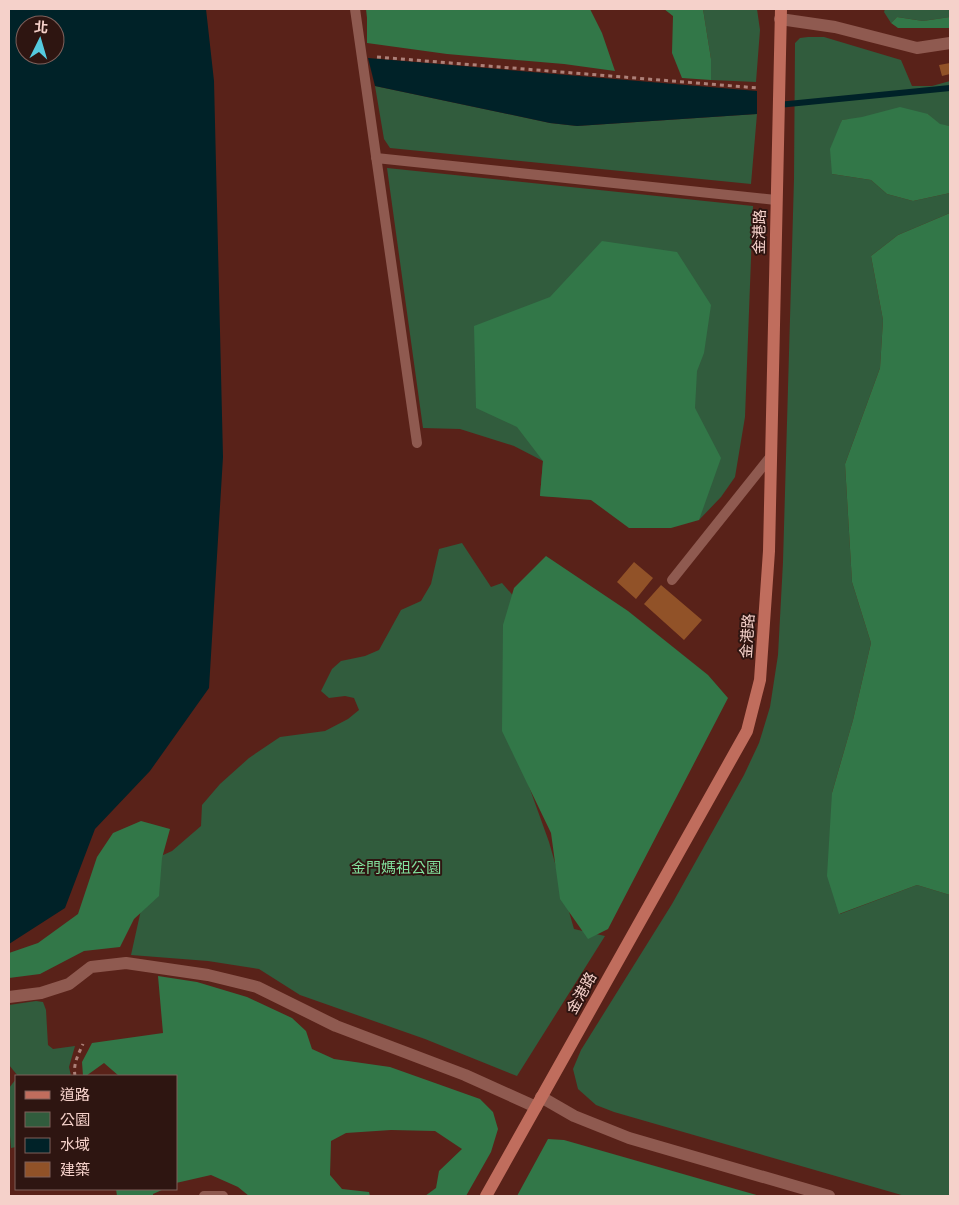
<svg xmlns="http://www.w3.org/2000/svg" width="959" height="1205" viewBox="0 0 959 1205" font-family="Mulish,'Noto Sans TC',sans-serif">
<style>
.green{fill:#315c3d}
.forest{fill:#327748}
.water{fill:#002228;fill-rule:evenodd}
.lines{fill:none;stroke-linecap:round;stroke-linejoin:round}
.stream{stroke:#002228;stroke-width:6}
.building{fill:#915228}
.path{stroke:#ad8078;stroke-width:3;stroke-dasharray:4 4;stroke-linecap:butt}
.lane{stroke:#8f5a50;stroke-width:10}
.street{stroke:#8f5a50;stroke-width:12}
.secondary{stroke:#c06d5d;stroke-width:12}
.labels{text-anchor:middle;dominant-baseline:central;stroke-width:4;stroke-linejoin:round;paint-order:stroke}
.street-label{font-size:15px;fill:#f5d1ca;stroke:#2e1511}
.park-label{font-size:15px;fill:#82e09d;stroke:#2e1511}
</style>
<rect width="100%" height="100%" fill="#592219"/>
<path class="green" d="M703 9H757L760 30 756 82 711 80V59Z
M885 9H950V17L923 21 897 17 891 23 884 12Z
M808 37H824L901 60 912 86H932L950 81V126L940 125 928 114 842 120 832 174 871 180 887 194 913 201 950 193V213L898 235 871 256 883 320 880 368 845 464 852 582 871 643 853 720 832 793 840 914 917 885 950 895V1196H905L614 1112 596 1105 578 1089 573 1069 581 1050 672 904 744 775 759 743 770 707 778 655 783 562 794 179 795 43 800 38Z
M375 86 550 123 577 126 757 114 751 184 390 148 384 139Z
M387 168 753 206 745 417 735 477 721 497 699 520 671 503 540 496 543 461 514 446 460 429 423 428Z
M462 543 491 587 502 583 516 599 512 739 549 842 574 929 605 936 517 1076 425 1039 300 995 259 969 208 961 131 955 152 860 172 851 201 826 202 805 220 784 249 758 280 737 325 731 348 719 359 710 354 698 345 696 329 698 321 691 332 669 341 661 365 656 379 650 401 610 421 601 431 584 439 549Z
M36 1001 43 1002 46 1010 48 1045 53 1049 75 1046 69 1067 71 1076H18L9 1065V1005Z
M16 1079V1147L11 1148 9 1124V1088Z"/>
<path class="forest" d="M366 9H590L602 33 615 71 564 64 447 54 367 43V18Z
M664 9H703L711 59V80L682 78 672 53 673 16Z
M897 17 923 21 950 17V28H898L891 23Z
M900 107 928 114 940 124 950 126V193L913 201 887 194 871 180 832 174 830 149 842 120 862 117Z
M950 213V895L917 885 839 914 827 876 832 793 853 720 871 643 852 582 845 464 880 368 883 320 871 256 898 235Z
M602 241 677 252 711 305 704 353 697 371 695 408 721 458 699 520 671 528H629L591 500 540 496 543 461 517 427 476 408 474 326 550 297Z
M546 556 628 611 708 675 728 698 608 929 588 939 560 899 551 833 502 731 503 625 514 588Z
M141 821 170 829 162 858 159 896 134 919 120 947 84 951 40 974 9 978V953L38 943 78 914 97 857 113 833Z
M158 976 197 982 247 997 292 1018 306 1031 312 1049 334 1059 390 1067 480 1099 493 1112 498 1129 491 1152 466 1196H425L436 1188 439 1171 462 1149 435 1131 391 1130 346 1133 331 1141 330 1175 342 1189 369 1192 370 1196H249L238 1187 211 1175 176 1183V1076H119L104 1063 86 1076H83L82 1062 92 1043 163 1033Z
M548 1139 564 1140 760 1196H517Z
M116 1189H164L153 1194V1196H117Z"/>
<path class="water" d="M9 9H206L214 81 223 457 209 688 150 771 95 829 65 908 9 944ZM25 25H55V55H25Z
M368 58 757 91V114L577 126 550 123 375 86Z"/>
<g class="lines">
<path class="stream" d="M778 105 950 88"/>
</g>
<path class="building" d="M950 63V74L942 76 939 65Z
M634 562 653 578 636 599 617 582Z
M661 585 702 620 684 640 644 604Z"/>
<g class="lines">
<path class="path" d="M377 57 758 88
M75 1076C73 1064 78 1055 83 1044"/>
<path class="lane" d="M355 9 417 443
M376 158 776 200
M672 580 771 456
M204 1196H223"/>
<path class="street" d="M780 19 835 27 917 48 950 43
M9 997 41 993 69 984 91 967 126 963 208 975 257 987 336 1026 465 1075 536 1107
M541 1097 574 1116 629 1138 829 1196"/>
<path class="secondary" d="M486 1196 747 731 760 680 769 551 781 9"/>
</g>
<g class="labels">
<g class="street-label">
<text transform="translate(759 232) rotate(-89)">金港路</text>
<text transform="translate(747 636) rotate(-86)">金港路</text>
<text transform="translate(581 993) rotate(-61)">金港路</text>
</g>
<g class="park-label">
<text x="396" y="867">金門媽祖公園</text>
</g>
</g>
<rect width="959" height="1205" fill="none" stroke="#f5d1ca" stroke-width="20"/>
<rect x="15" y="1075" width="162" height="115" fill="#2e1511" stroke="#7e605b"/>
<rect x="25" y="1091" width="25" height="8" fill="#c06d5d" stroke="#7e605b"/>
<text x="60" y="1100" font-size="15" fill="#f5d1ca">道路</text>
<rect x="25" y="1112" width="25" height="15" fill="#315c3d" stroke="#7e605b"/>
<text x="60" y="1125" font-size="15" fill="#f5d1ca">公園</text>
<rect x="25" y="1138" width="25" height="15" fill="#002228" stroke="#7e605b"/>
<text x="60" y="1150" font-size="15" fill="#f5d1ca">水域</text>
<rect x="25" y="1162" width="25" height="15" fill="#915228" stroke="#7e605b"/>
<text x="60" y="1175" font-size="15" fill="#f5d1ca">建築</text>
<g transform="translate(40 40) rotate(5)"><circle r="24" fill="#2e1511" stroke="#7e605b"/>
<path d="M0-4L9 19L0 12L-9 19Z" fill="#55cadf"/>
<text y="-8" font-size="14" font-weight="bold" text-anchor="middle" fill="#f5d1ca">北</text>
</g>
</svg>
